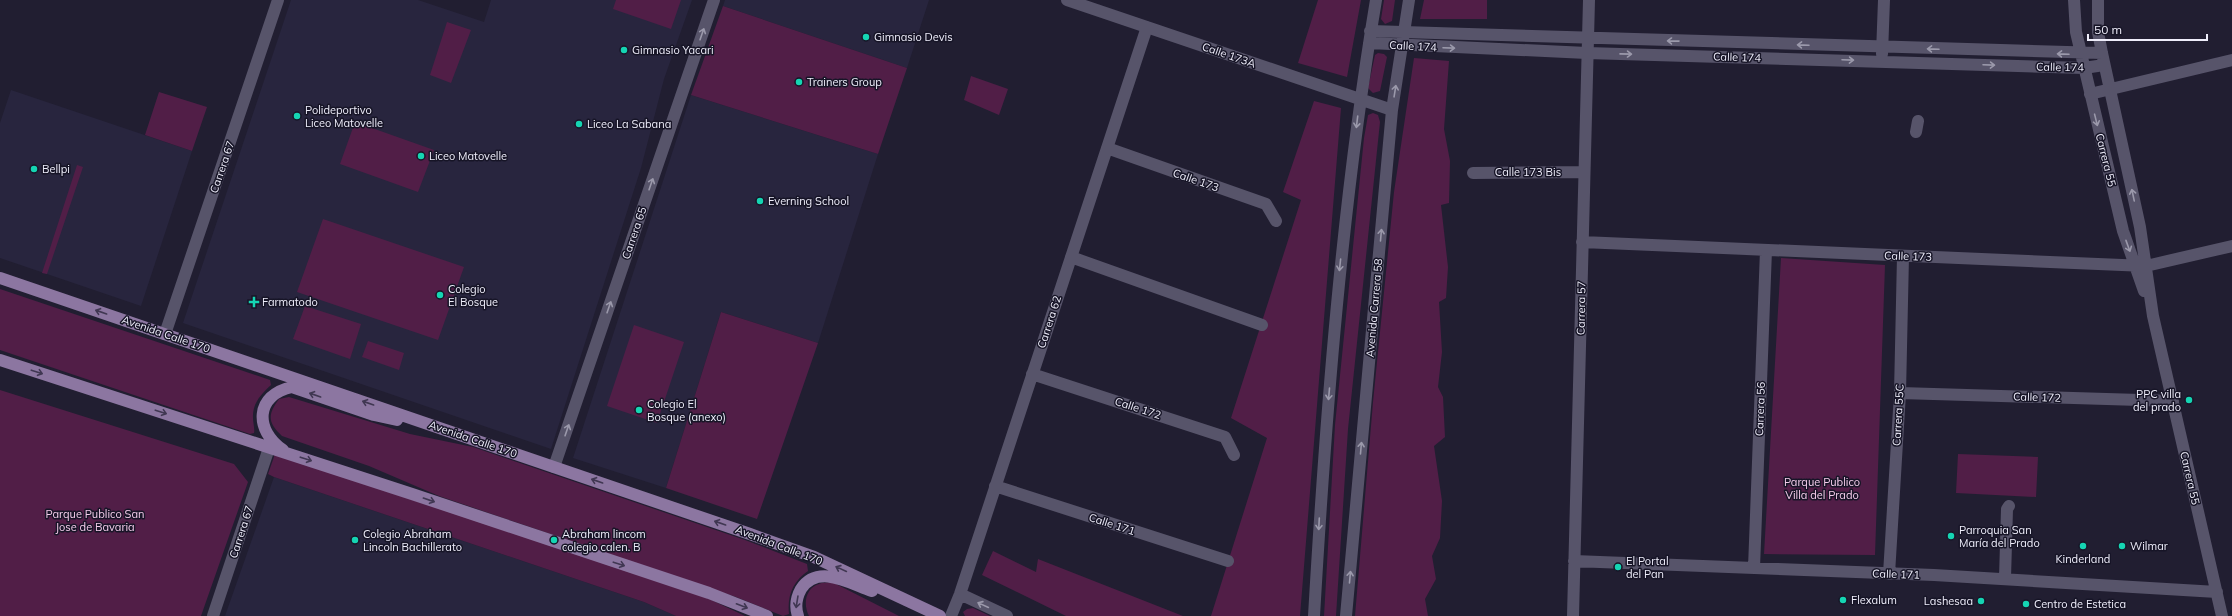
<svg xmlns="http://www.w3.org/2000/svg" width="2232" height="616" viewBox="0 0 2232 616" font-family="Mulish,sans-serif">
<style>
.built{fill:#28253e}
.green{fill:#511e47}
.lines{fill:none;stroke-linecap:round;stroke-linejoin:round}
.minor{stroke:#57546a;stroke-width:12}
.major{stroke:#8c76a1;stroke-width:12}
.oneway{stroke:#9b99ab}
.oneway2{stroke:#403752}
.poi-dot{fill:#15d5b3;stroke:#171527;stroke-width:1.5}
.labels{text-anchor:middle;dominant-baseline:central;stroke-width:3;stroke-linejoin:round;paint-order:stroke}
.poi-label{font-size:11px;fill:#efeefb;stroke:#171527;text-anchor:start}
.street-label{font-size:11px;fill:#efeefb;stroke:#171527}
.park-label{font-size:11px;fill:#f5cceb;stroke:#171527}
</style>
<rect width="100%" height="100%" fill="#211e31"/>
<path class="built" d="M291 0H418L484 22 491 0H692L664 79 641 168 551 449 183 323Z
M725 0H929L907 68 723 6Z
M11 90 192 151 141 306 0 258V123Z
M691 95 878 154 818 343 721 312 666 488 573 458Z
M274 477 644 602 676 616H225Z"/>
<path class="green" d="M616 0H681L671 29 613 9Z
M1318 0H1361L1347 77 1298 63Z
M1384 0H1395L1392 21 1385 24 1381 19Z
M1424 0H1487V19H1420Z
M723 6 907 68 878 154 691 95Z
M447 22 471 30 451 83 430 75Z
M1378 53 1384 54 1387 57 1380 91 1373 93 1368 88 1375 55Z
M1414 58 1449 61 1444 129 1450 161 1449 203 1441 205 1448 267 1446 298 1439 302 1442 352 1438 387 1443 397 1445 437 1434 446 1442 501 1440 538 1432 556 1436 579 1425 599 1428 616H1355L1373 402 1394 192Z
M971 76 1008 89 999 115 964 100Z
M159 92 207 107 192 151 145 135Z
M1314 101 1341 108 1300 616H1211L1267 438 1231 418 1301 200 1283 192Z
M1373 113 1378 115 1380 122 1348 429 1336 616H1324L1335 425 1364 138 1368 115Z
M355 122 434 150 418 192 340 164Z
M77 165 83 167 47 274 42 273Z
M323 219 464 267 438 340 297 292Z
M1781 258 1885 265 1875 555 1764 554Z
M0 289 270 380 271 385C261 394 252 404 253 418 253 423 255 429 254 433L250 434 0 350Z
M305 306 361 324 350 359 293 339Z
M721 312 818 343 757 519 666 488Z
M634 325 684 342 657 423 607 406Z
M368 341 404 353 399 370 362 357Z
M0 390 234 464 248 482 201 616H0Z
M289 397 410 434 473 447 745 540 807 564 808 571C793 581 787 596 789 614L783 616 736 597 439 496 369 466 282 436C268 423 267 415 279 399Z
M275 454 703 596 745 616H676L644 602 274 477 268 474Z
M1958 454 2038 457 2036 497 1956 493Z
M993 551 1036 572 1038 559 1183 616H1066L982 575Z
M832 582 899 616H809C803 605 805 588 819 584 822 582 828 583 832 582Z
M973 608 990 616H965L963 612 967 609Z"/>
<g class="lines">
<path class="minor" d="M1067 0 1392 110
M2074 0 2076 32 2123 231 2144 291
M2098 0V32L2102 53 2140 227 2153 316 2222 616
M1370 31 2102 53
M1369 43 1587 53 2084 68 2104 65
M1882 54 1884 0
M2090 94 2232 60
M1916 132 1918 121
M1107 148 1266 204 1276 221
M1473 173 1584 172
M1582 242 2146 266 2232 246
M1071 257 1262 325
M165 334 278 0
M1032 374 1225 437 1234 455
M1900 393 2173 401
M554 467 714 0
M995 486 1228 561
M1574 561 1934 575 2217 592
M1754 568 1766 250
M1889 574 1900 393 1903 256
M2005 578 2007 509 2009 506
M960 594 1007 616
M213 616 269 448
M951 616 960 594 1147 27
M1314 616C1326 410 1342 204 1376 0
M1346 616 1392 110 1409 0
M1573 616 1589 0"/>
<path class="major" d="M0 278 750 534 814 557 940 616
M0 360 412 494 709 593 767 616
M283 450C254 430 255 395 292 387L374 415 397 420
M798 616C795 607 796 598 801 589 818 563 851 584 872 591"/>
</g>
<defs><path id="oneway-shaft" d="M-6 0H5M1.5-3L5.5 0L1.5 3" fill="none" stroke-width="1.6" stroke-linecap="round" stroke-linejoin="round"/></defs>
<g class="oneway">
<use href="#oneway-shaft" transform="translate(702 34) rotate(-71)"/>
<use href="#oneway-shaft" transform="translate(1673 41) rotate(-179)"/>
<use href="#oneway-shaft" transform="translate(1803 45) rotate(-178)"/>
<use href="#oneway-shaft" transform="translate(1449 48) rotate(2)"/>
<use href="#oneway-shaft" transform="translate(1933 49) rotate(-178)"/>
<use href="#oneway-shaft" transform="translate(1626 54) rotate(1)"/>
<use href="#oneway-shaft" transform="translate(2063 54) rotate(-178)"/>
<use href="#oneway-shaft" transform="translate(1848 60) rotate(2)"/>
<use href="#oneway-shaft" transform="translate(1989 65) rotate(2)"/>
<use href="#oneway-shaft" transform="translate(1395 91) rotate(-81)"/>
<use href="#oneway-shaft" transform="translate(2096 120) rotate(76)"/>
<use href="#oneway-shaft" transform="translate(1357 122) rotate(97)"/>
<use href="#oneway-shaft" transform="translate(651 184) rotate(-71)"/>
<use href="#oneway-shaft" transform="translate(2133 195) rotate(-102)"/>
<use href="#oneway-shaft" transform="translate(1381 235) rotate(-85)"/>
<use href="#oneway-shaft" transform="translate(2128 246) rotate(70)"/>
<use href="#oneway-shaft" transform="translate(1340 265) rotate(96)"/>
<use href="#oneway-shaft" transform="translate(609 307) rotate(-71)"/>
<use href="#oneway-shaft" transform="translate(1329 394) rotate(95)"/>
<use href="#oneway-shaft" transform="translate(567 430) rotate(-71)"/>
<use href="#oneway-shaft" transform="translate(1361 448) rotate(-85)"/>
<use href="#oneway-shaft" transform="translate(1319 524) rotate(93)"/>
<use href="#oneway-shaft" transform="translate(1350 577) rotate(-85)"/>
<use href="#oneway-shaft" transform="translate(983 605) rotate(-155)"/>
</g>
<g class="oneway2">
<use href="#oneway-shaft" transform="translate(101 312) rotate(-161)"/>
<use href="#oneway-shaft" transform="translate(37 372) rotate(18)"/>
<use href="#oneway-shaft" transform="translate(315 395) rotate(-161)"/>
<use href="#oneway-shaft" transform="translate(368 403) rotate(-161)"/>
<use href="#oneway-shaft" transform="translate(161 412) rotate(18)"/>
<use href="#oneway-shaft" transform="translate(306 459) rotate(18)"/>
<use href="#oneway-shaft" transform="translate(597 481) rotate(-161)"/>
<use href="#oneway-shaft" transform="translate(429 500) rotate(19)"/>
<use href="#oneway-shaft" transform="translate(720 523) rotate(-161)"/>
<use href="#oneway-shaft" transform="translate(619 564) rotate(18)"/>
<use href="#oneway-shaft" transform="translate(841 569) rotate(-155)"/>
<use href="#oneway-shaft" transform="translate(797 602) rotate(99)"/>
<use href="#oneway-shaft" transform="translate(742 606) rotate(21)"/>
</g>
<g class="poi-dot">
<circle cx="866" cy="37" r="4"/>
<circle cx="624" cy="50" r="4"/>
<circle cx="799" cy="82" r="4"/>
<circle cx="297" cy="116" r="4"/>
<circle cx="579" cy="124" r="4"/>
<circle cx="421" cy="156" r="4"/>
<circle cx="34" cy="169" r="4"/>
<circle cx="760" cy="201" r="4"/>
<circle cx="440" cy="295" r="4"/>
<path d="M252 296h4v4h4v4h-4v4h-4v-4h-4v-4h4z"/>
<circle cx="2189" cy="400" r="4"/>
<circle cx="639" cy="410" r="4"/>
<circle cx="1951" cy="536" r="4"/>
<circle cx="355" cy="540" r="4"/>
<circle cx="554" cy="540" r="4"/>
<circle cx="2083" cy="546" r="4"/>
<circle cx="2122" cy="546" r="4"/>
<circle cx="1618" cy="567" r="4"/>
<circle cx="1843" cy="600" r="4"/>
<circle cx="1981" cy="601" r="4"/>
<circle cx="2026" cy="604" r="4"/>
</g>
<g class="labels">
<g class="poi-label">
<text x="874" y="37">Gimnasio Devis</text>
<text x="632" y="50">Gimnasio Yacari</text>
<text x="807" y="82">Trainers Group</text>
<text x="305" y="110">Polideportivo<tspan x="305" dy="13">Liceo Matovelle</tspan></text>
<text x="587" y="124">Liceo La Sabana</text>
<text x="429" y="156">Liceo Matovelle</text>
<text x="42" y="169">Bellpi</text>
<text x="768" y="201">Everning School</text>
<text x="448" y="289">Colegio<tspan x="448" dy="13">El Bosque</tspan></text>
<text x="262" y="302">Farmatodo</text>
<text x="2181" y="394" text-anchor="end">PPC villa<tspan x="2181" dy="13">del prado</tspan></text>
<text x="647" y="404">Colegio El<tspan x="647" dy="13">Bosque (anexo)</tspan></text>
<text x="1959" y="530">Parroquia San<tspan x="1959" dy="13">María del Prado</tspan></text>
<text x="363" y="534">Colegio Abraham<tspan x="363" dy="13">Lincoln Bachillerato</tspan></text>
<text x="562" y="534">Abraham lincom<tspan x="562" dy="13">colegio calen. B</tspan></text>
<text x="2130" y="546">Wilmar</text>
<text x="2083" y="559" text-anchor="middle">Kinderland</text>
<text x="1626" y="561">El Portal<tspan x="1626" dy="13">del Pan</tspan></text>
<text x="1851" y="600">Flexalum</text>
<text x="1973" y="601" text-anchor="end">Lashesaa</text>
<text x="2034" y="604">Centro de Estetica</text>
</g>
<g class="street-label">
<text transform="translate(1413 46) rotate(3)">Calle 174</text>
<text transform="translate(1229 55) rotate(19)">Calle 173A</text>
<text transform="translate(1737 57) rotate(2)">Calle 174</text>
<text transform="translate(2060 67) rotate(1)">Calle 174</text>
<text transform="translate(2106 160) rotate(76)">Carrera 55</text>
<text transform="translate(222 167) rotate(-71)">Carrera 67</text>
<text x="1528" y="172">Calle 173 Bis</text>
<text transform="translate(1196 180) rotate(19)">Calle 173</text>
<text transform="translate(634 233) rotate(-71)">Carrera 65</text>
<text transform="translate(1908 256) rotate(2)">Calle 173</text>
<text transform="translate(1374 308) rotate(-85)">Avenida Carrera 58</text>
<text transform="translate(1581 308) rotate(-89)">Carrera 57</text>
<text transform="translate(1049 322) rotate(-72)">Carrera 62</text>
<text transform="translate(166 334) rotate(19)">Avenida Calle 170</text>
<text transform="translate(2037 397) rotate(2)">Calle 172</text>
<text transform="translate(1138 408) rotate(18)">Calle 172</text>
<text transform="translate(1760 409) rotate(-88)">Carrera 56</text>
<text transform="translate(1898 415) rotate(-87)">Carrera 55C</text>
<text transform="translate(473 439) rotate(19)">Avenida Calle 170</text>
<text transform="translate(2190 478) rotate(77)">Carrera 55</text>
<text transform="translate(1112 524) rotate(18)">Calle 171</text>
<text transform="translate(241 532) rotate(-72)">Carrera 67</text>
<text transform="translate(779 545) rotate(21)">Avenida Calle 170</text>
<text transform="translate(1896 574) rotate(2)">Calle 171</text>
</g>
<g class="park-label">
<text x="1822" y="482">Parque Publico<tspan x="1822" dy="13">Villa del Prado</tspan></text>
<text x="95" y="514">Parque Publico San<tspan x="95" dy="13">Jose de Bavaria</tspan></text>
</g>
</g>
<path d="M2088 34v6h119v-6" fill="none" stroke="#efeefb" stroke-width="2"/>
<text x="2094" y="34" font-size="12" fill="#efeefb" stroke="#171527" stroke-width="3" paint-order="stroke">50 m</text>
</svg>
